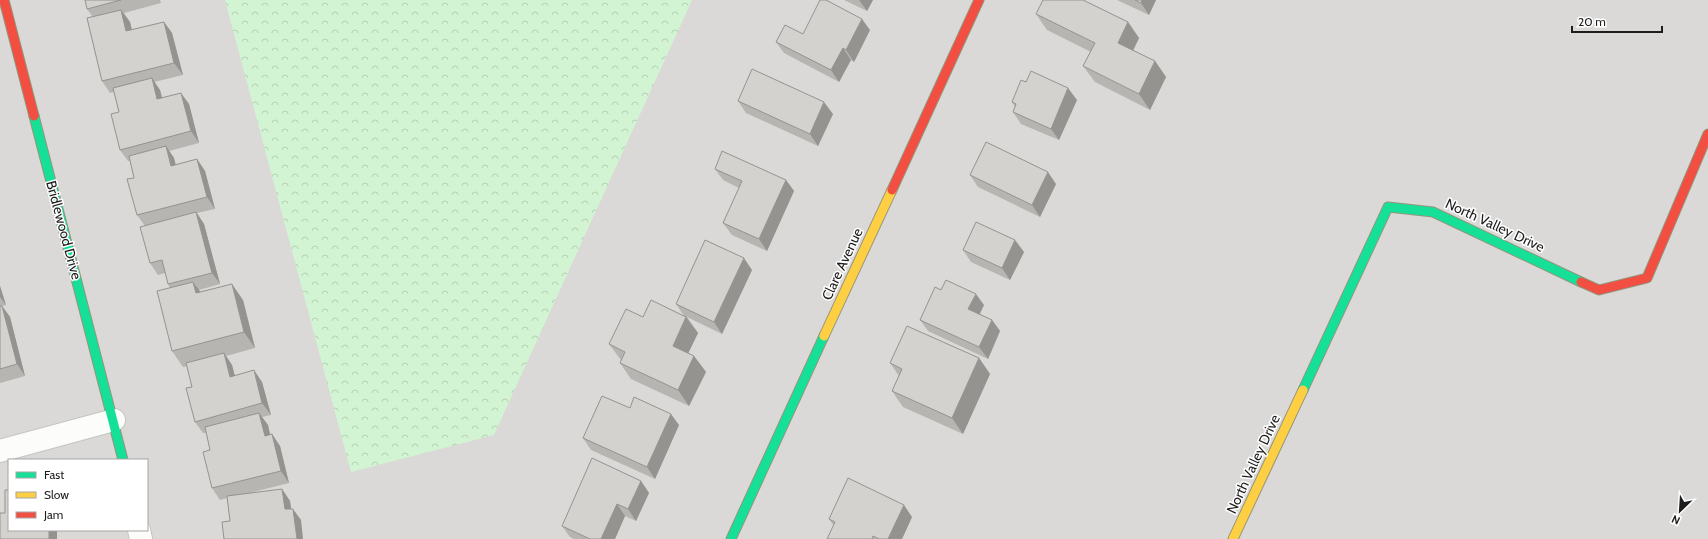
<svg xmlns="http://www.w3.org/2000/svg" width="1708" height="539" viewBox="0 0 1708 539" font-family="Cabin,sans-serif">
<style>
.residential{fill:#dbd9d7;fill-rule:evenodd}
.park{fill:url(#park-crowns)}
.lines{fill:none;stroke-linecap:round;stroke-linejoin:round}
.street-casing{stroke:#c4c4c1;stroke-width:24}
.fast-casing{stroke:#93967c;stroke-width:11}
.slow-casing{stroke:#93967c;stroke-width:11}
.jam-casing{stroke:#93967c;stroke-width:11}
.street{stroke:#fcfcfb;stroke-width:22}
.fast{stroke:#16e098;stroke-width:9}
.slow{stroke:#ffcf43;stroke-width:9}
.jam{stroke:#f24e42;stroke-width:9}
.wall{fill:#b6b5b1}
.shaded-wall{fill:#949390}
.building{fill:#d4d2ce;stroke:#949390}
.labels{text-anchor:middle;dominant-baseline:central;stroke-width:3;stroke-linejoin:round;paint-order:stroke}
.street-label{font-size:14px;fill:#1d1d1d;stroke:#fff}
</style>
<defs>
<pattern id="park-crowns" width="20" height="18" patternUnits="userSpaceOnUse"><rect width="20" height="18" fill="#d2f4d2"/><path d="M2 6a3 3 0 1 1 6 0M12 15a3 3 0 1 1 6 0" fill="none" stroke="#b4d1b4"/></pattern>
</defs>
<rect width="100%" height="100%" fill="#eceae5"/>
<path class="residential" d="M0 0H1708V539H0ZM9 460H147V530H9Z"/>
<path class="park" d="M225 0H692L494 435 351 472Z"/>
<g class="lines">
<defs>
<path id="street" d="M0 451 114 420
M139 530 141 539"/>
<path id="fast" d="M34 116 123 460
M1303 390 1388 207 1433 212 1581 282
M731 539 824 336"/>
<path id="slow" d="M824 336 892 190
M1233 539 1303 390"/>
<path id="jam" d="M4 0 34 116
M892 190 979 0
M1581 282 1599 290 1647 278 1708 134"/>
</defs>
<use href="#street" class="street-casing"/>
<use href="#fast" class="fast-casing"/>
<use href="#slow" class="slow-casing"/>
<use href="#jam" class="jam-casing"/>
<use href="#street" class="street"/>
<use href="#fast" class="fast"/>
<use href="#slow" class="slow"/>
<use href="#jam" class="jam"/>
</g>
<path class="wall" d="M85 0H160L161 3 124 13 130 22 132 30 164 22 172 33 183 75 154 82 160 90 162 97 189 104 199 143 169 151 174 158 175 165 197 159 205 171 215 209 197 213 204 224 220 284 199 290 200 292 243 300 255 348 226 356 232 365 235 376 262 382 271 415 262 417 268 425 270 435 272 434 280 446 289 483 241 495 282 489 290 501 291 509 301 520 230 521 227 498 220 500 212 488 210 450 206 433H203L195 422 192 387 187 366 183 367 172 351 170 288 168 284 165 273 158 275 150 263 145 226 137 215 134 178 130 161H128L120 150 119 112 114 92 110 93 102 81 93 17 87 9Z
M844 0H873L867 11Z
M1117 0H1156L1149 15Z
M1036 14 1128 22 1139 38 1133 51 1155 61 1166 77 1150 110 1095 82 1083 66 1091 52 1047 30Z
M870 30 854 62 851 60 839 82 784 53 776 42 803 34Z
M1026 82 1077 100 1059 140 1021 124 1013 112 1015 107 1012 102Z
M738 101 833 114 818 146 746 113Z
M715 169 786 180 794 191 767 251 732 235 723 223 739 188 723 180Z
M970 175 1056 184 1040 217 978 187Z
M963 250 1024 252 1010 280 971 262Z
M752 270 722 334 687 317 698 333 688 353 694 356 706 372 689 406 631 379 620 363 621 360 609 344 684 316 676 304Z
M0 286 6 305 2 306 10 317 25 376 0 383Z
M941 290 984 305 980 314 992 320 1000 331 988 359 928 331 920 320Z
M979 358 990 374 963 434 903 407 892 391 899 376 890 363Z
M679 425 655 479 591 450 583 438Z
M641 481 649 493 636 521 625 516 615 539H574L570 537 562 526Z
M912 517 902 539H827L834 526 829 519Z"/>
<path class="shaded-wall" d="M859 0H873L867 11Z
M1142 0H1156L1149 15 1141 3Z
M121 10 130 22 135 43 126 31Z
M862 19 870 30 854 62 846 50Z
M164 22 172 33 183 75 174 63Z
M1128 22 1139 38 1129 59 1118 43Z
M843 48 851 60 839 82 831 70Z
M1155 61 1166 77 1150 110 1139 94Z
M152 78 160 90 165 110 157 99Z
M1068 88 1077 100 1059 140 1051 129Z
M181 93 189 104 199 143 191 131Z
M824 102 833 114 818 146 810 134Z
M166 146 174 158 179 178 171 166Z
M197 159 205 171 215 209 207 197Z
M1048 172 1056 184 1040 217 1032 205Z
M786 180 794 191 767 251 759 239Z
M196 212 204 224 220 284 212 273Z
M1015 240 1024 252 1010 280 1002 268Z
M744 258 752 270 722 334 714 322Z
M193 282 205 298 196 293Z
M232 284 243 300 255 348 244 332Z
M0 286 6 305 0 297Z
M976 294 984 305 976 321 968 309Z
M2 306 10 317 25 376 17 364Z
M686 317 698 333 684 362 673 346Z
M992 320 1000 331 988 359 979 347Z
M224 353 232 365 238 389 230 377Z
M694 356 706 372 689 406 678 390Z
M979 358 990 374 963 434 952 418Z
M254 370 262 382 271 415 262 403Z
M259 413 268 425 273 448 265 436Z
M671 414 679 425 655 479 647 467Z
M272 434 280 446 289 483 281 471Z
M641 481 649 493 636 521 628 509Z
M282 489 290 501 293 521 285 509Z
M617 504 625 516 615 539H601Z
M904 505 912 517 902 539H888Z
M293 509 301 520 303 539H297Z
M49 530H57V539H49Z"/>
<path class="building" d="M85 0H121L87 9Z
M820 0H826L862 19 846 50 843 48 831 70 776 42 785 25 803 34Z
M1043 0H1083L1128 22 1118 43 1155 61 1139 94 1083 66 1095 43 1036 14Z
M1135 0H1142L1141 3Z
M121 10 126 31 164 22 174 63 102 81 87 18Z
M752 69 824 102 810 134 738 101Z
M1031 71 1068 88 1051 129 1013 112 1016 104 1012 102 1021 80 1026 82Z
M152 78 157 99 181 93 191 131 120 150 111 114 119 112 113 88Z
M986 142 1048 172 1032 205 970 175Z
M166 146 171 166 197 159 207 197 137 215 127 179 134 178 129 156Z
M722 151 786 180 759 239 723 223 742 181 715 169Z
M196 212 212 273 168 284 162 260 150 263 140 227Z
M976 222 1015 240 1002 268 963 250Z
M705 240 744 258 714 322 676 304Z
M946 280 976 294 968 309 992 320 979 347 920 320 935 287 941 290Z
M193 282 196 293 232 284 244 332 172 351 157 291Z
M651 300 686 317 673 346 694 356 678 390 620 363 625 352 609 344 626 309 643 317Z
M0 306H2L17 364 0 369Z
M907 326 979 358 952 418 892 391 902 369 890 363Z
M224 353 230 377 254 370 262 403 195 422 186 388 192 387 186 363Z
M602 396 630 408 634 397 671 414 647 467 583 438Z
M259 413 265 436 272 434 281 471 212 488 203 452 210 450 205 427Z
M592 458 641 481 628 509 617 504 601 539H590L562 526Z
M848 478 904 505 888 539H879L873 536 872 539H827L835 522 829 519Z
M282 489 285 509H293L297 539H224L222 522 230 521 227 496Z
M5 490H9V530H49V539H0V513H5Z"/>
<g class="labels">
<g class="street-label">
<text transform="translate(1495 225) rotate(25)">North Valley Drive</text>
<text transform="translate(64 230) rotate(75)">Bridlewood Drive</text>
<text transform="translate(842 264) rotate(-65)">Clare Avenue</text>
<text transform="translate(1253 464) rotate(-65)">North Valley Drive</text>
</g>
</g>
<rect x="8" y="459" width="140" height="72" fill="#ffffff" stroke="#a5a5a5"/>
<rect x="16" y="472" width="20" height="6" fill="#16e098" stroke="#a5a5a5"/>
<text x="44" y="479" font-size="12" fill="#1d1d1d">Fast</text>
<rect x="16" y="492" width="20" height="6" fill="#ffcf43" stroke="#a5a5a5"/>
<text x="44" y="499" font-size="12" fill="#1d1d1d">Slow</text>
<rect x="16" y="512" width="20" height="6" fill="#f24e42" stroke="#a5a5a5"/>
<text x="44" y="519" font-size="12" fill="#1d1d1d">Jam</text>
<g transform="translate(1680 511) rotate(205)" stroke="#ffffff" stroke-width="3" paint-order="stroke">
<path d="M0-3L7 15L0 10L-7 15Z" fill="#1d1d1d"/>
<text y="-6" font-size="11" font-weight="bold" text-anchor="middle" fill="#1d1d1d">N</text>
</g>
<path d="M1572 26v6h90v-6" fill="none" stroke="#1d1d1d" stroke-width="2"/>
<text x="1578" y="26" font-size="12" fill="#1d1d1d" stroke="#ffffff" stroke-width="3" paint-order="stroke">20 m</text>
</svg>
